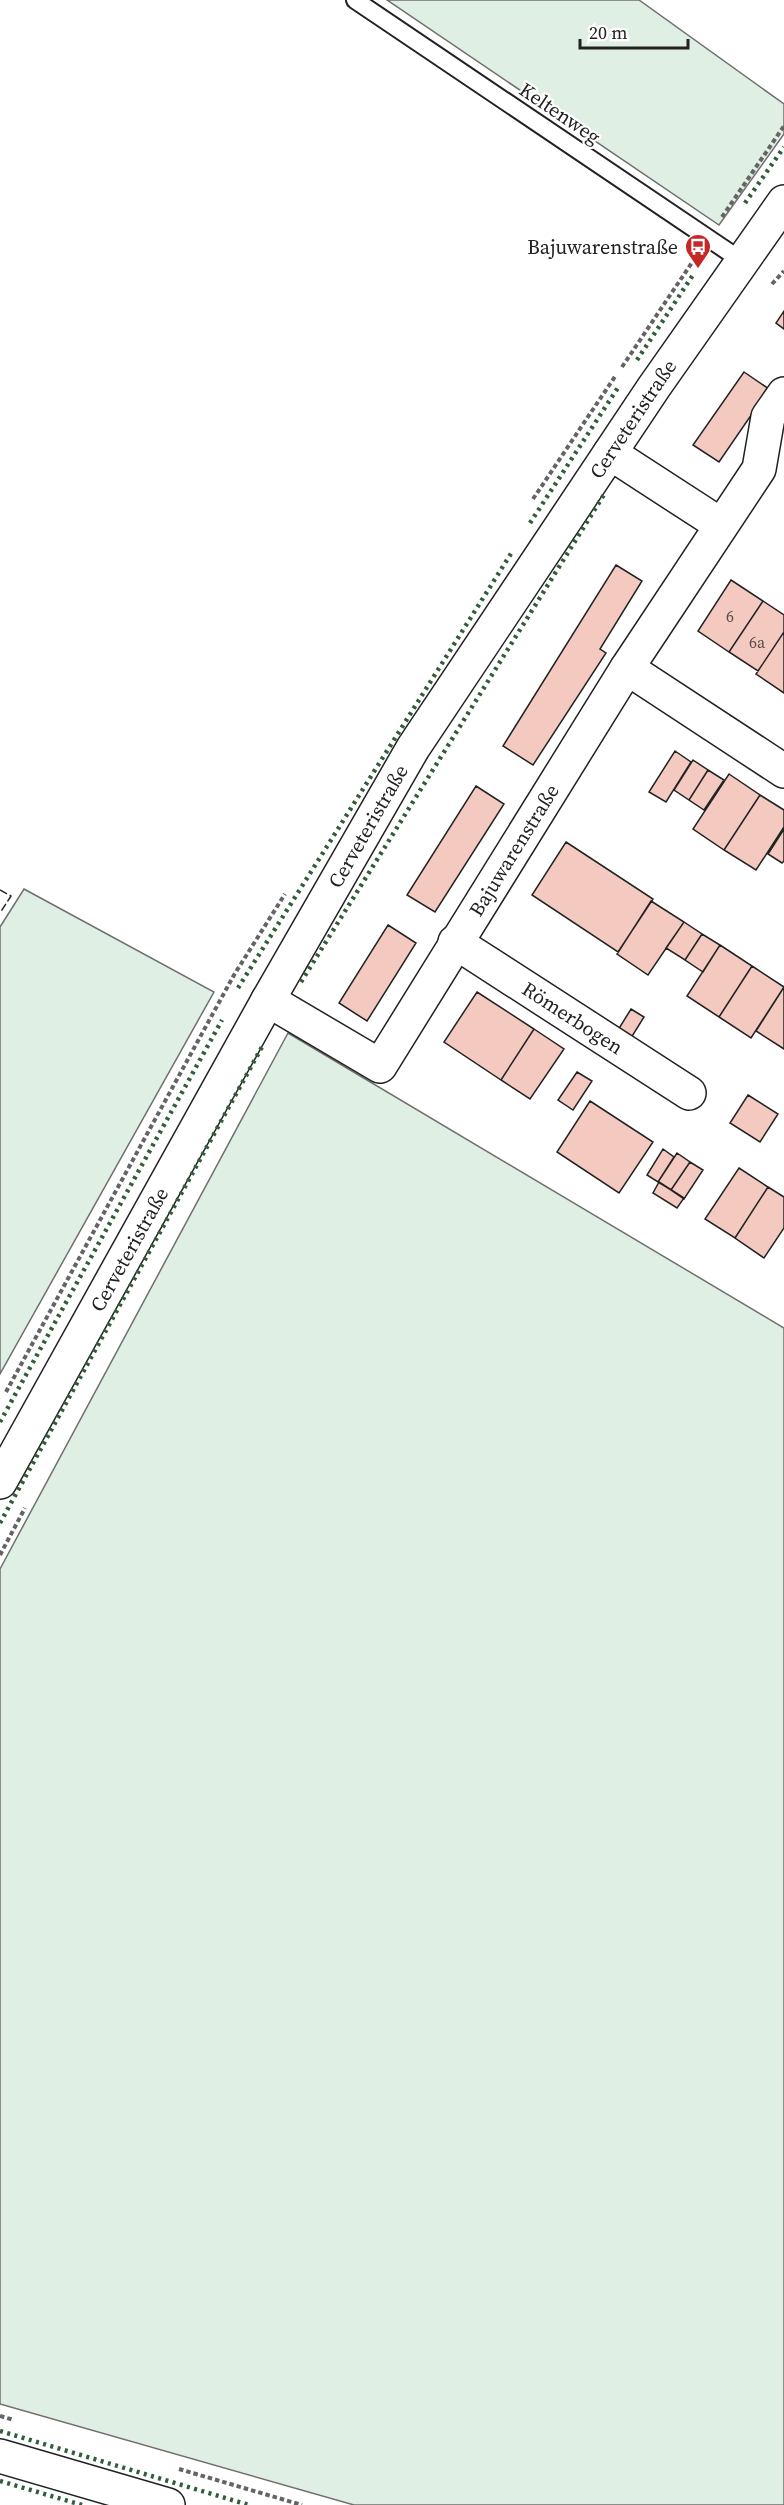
<svg xmlns="http://www.w3.org/2000/svg" width="784" height="2505" viewBox="0 0 784 2505" font-family="'Source Serif 4',serif">
<style>
.green{fill:#e0efe3;stroke:#6f6f6f;stroke-width:1.5}
.building{fill:#f3c9c0;stroke:#222;stroke-width:1.5}
.lines{fill:none;stroke-linecap:round;stroke-linejoin:round}
.lane-casing{stroke:#222;stroke-width:20}
.street-casing{stroke:#222;stroke-width:36}
.path{stroke:#646464;stroke-width:4;stroke-dasharray:4.5 3;stroke-linecap:butt}
.lane{stroke:#fff;stroke-width:16}
.street{stroke:#fff;stroke-width:33}
.hedge{stroke:#2f5e38;stroke-width:4.5;stroke-dasharray:3 4.5;stroke-linecap:butt}
.fence{stroke:#222;stroke-width:1.5;stroke-dasharray:8 3;stroke-linecap:butt}
.labels{text-anchor:middle;dominant-baseline:central;stroke-width:4.5;stroke-linejoin:round;paint-order:stroke}
.number-label{font-size:16px;fill:#564c4a}
.street-label{font-size:20px;fill:#222;stroke:#fff}
.poi-label{font-size:20px;fill:#222;stroke:#fff;text-anchor:end}
</style>
<rect width="100%" height="100%" fill="#fff"/>
<path class="green" d="M387 0H639L784 104V134L719 225Z
M24 889 214 992 0 1374V927Z
M288 1033 784 1328V2505H354L0 2404V1569Z"/>
<path class="building" d="M784 311V329L776 323Z
M744 372 769 389 719 462 693 445Z
M616 565 642 581 600 649 606 653 533 765 503 746Z
M731 580 763 601 729 652 698 631Z
M763 601 784 615V632L758 671 729 652Z
M784 632V693L756 674Z
M675 751 691 762 666 802 649 792Z
M693 760 708 770 689 800 674 790Z
M708 770 724 780 704 810 689 800Z
M729 774 760 795 724 850 693 829Z
M476 786 504 804 435 912 407 895Z
M760 795 784 810V827L756 870 724 850Z
M784 829V861L782 863 768 854Z
M566 842 653 899 618 952 532 895Z
M651 901 684 922 648 975 617 954Z
M684 922 702 934 685 960 666 948Z
M388 925 416 943 367 1021 339 1003Z
M702 934 720 945 703 972 685 960Z
M720 945 752 966 719 1017 687 996Z
M752 966 784 987 751 1038 719 1017Z
M784 987V1049L756 1031Z
M477 992 534 1029 501 1080 444 1042Z
M631 1009 644 1017 631 1038 618 1030Z
M534 1029 564 1049 530 1099 501 1080Z
M577 1072 592 1081 573 1110 558 1100Z
M748 1095 778 1114 760 1142 730 1123Z
M590 1101 653 1142 619 1193 557 1152Z
M663 1149 674 1157 658 1182 647 1175Z
M677 1153 690 1162 671 1190 658 1182Z
M690 1162 703 1170 684 1199 671 1190Z
M739 1168 768 1187 735 1238 705 1219Z
M659 1182 684 1198 677 1208 653 1193Z
M768 1187 784 1197V1228L764 1258 735 1238Z"/>
<g class="lines">
<defs>
<path id="lane" d="M355 0 742 261"/>
<g id="street">
<path d="M610 453 721 525"/>
<path d="M627 668 784 771"/>
<path id="s1" d="M455 942 689 1093"/>
<path id="s2" d="M268 1000 380 1066 627 668 759 469 768 417 784 394"/>
<path id="s3" d="M0 1482 268 1000 413 748 654 387 784 202"/>
<path d="M0 2456 168 2505"/>
</g>
</defs>
<use href="#lane" class="lane-casing"/>
<use href="#street" class="street-casing"/>
<path class="path" d="M722 217 784 126
M772 284 784 271
M622 367 693 261
M533 499 616 375
M6 1392 234 975 285 894
M0 1555 25 1508
M0 2416 14 2420
M179 2469 302 2505"/>
<use href="#lane" class="lane"/>
<use href="#street" class="street"/>
<path class="hedge" d="M745 203 784 147
M637 360 693 275
M530 523 619 386
M301 982 605 493
M238 988 512 552
M0 1422 222 1020
M0 1523 263 1045
M0 2431 249 2505
M0 2481 82 2505"/>
<path class="fence" d="M0 890 11 896 0 913"/>
</g>
<defs>
<symbol id="bus-pin" viewBox="-11 -11 22 30"><path d="M0 17L-7.5 6A9.5 9.5 0 1 1 7.5 6Z" fill="#c62828" stroke="#fff"/><path d="M-5-6H5V4H4V6H2V4H-2V6H-4V4H-5ZM-3.5-4V0h7V-4ZM-3.5 1.2v1.5H-2V1.2ZM2 1.2v1.5H3.5V1.2Z" fill="#fff"/></symbol>
</defs>
<g fill-rule="evenodd">
<use href="#bus-pin" x="683" y="232" width="30" height="40"/>
</g>
<g class="labels">
<g class="number-label">
<text x="730" y="616">6</text>
<text x="757" y="642">6a</text>
</g>
<g class="street-label">
<text transform="translate(560 113) rotate(34)">Keltenweg</text>
<text stroke="none"><textPath href="#s3" startOffset="1238">Cerveteristraße</textPath></text>
<text stroke="none"><textPath href="#s3" startOffset="752">Cerveteristraße</textPath></text>
<text stroke="none"><textPath href="#s2" startOffset="384">Bajuwarenstraße</textPath></text>
<text stroke="none"><textPath href="#s1" startOffset="140">Römerbogen</textPath></text>
<text stroke="none"><textPath href="#s3" startOffset="266">Cerveteristraße</textPath></text>
</g>
<g class="poi-label">
<text x="678" y="247">Bajuwarenstraße</text>
</g>
</g>
<path d="M580 39v9h108v-9" fill="none" stroke="#222222" stroke-width="3"/>
<text x="589" y="39" font-size="18" fill="#222222" stroke="#ffffff" stroke-width="4.5" paint-order="stroke">20 m</text>
</svg>
